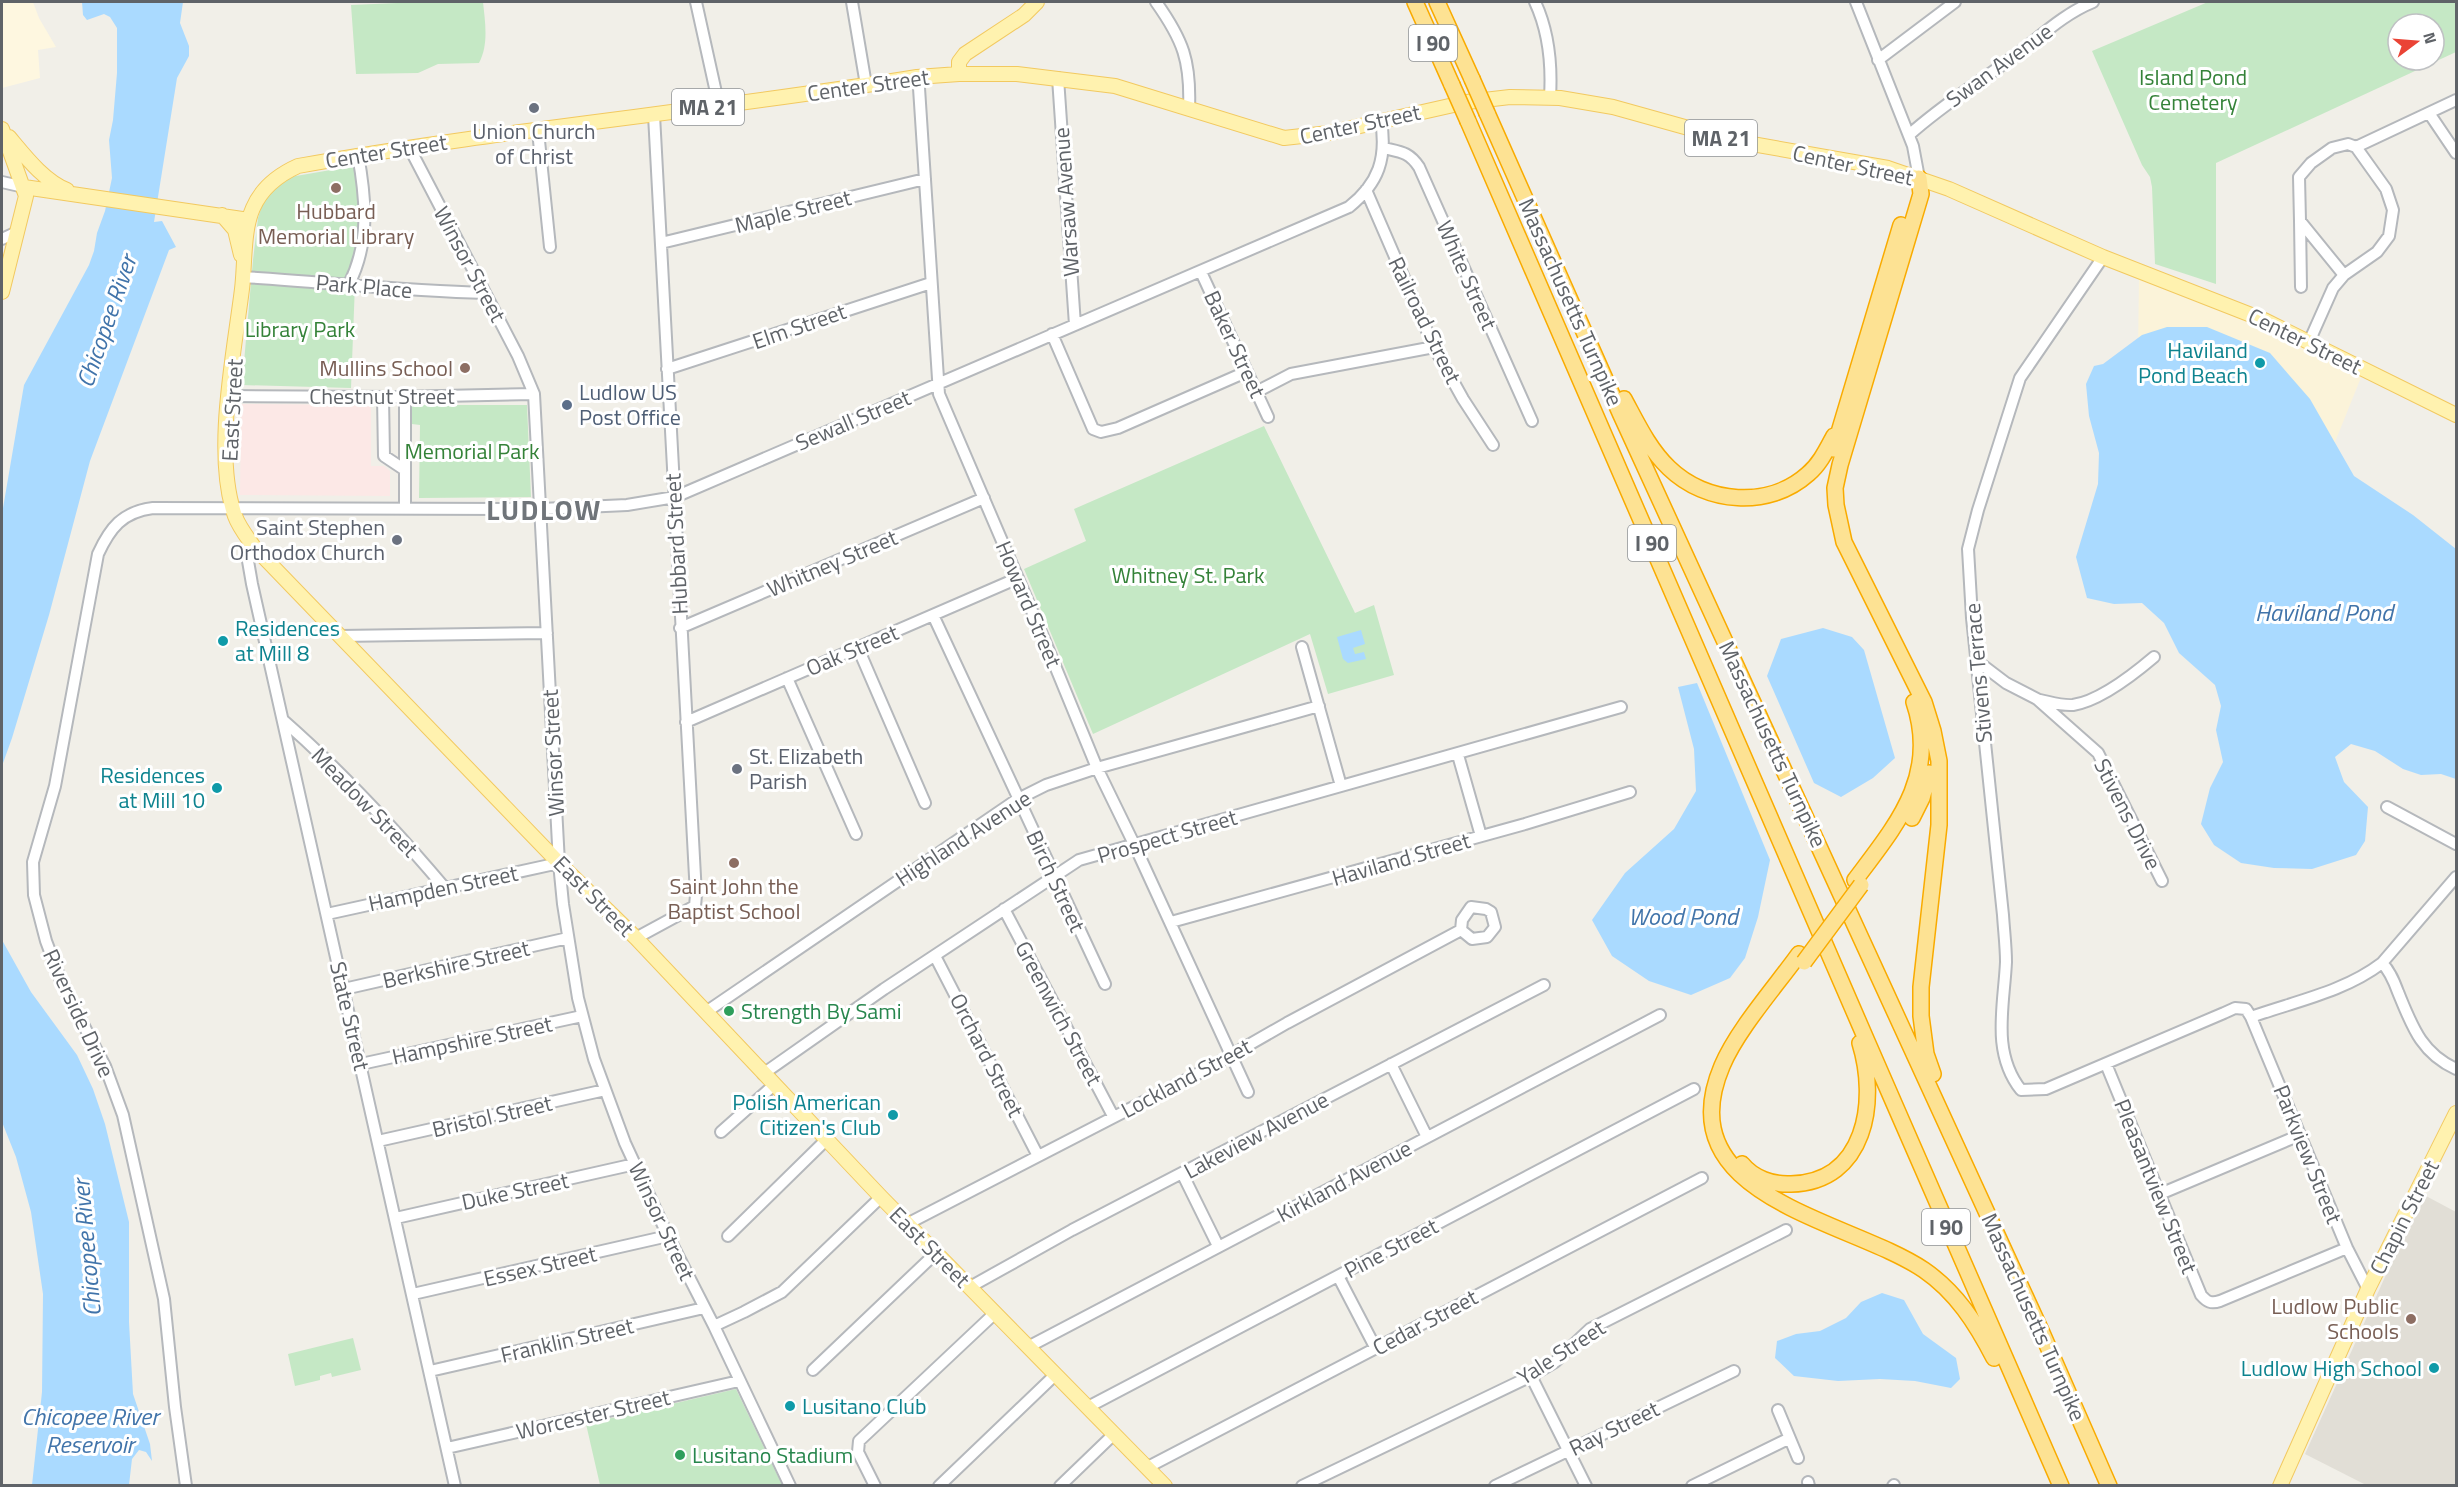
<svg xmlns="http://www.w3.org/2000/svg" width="2458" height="1487" viewBox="0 0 2458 1487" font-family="'Titillium Web',sans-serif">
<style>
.commercial{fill:#fef7e0}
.education{fill:#e1ded6}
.medical{fill:#fce8e6}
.green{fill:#c5e8c5;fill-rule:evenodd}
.sand{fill:#fbf3d9}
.water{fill:#aadaff}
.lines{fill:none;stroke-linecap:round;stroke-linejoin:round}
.minor-casing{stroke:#b5b8bc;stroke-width:14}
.major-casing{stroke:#f2c960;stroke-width:16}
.highway-casing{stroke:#f9ab00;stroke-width:18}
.minor{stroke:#fff;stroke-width:10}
.major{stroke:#fff2af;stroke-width:14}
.highway{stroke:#fde293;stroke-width:15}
.highway-bridge-casing{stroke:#f9ab00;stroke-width:18;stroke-linecap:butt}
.highway-bridge{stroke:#fde293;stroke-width:15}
.worship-dot{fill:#6b7280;stroke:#fff;stroke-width:2}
.education-dot{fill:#8d6e63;stroke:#fff;stroke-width:2}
.culture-dot{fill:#0f9aa8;stroke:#fff;stroke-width:2}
.service-dot{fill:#5c6f8a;stroke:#fff;stroke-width:2}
.leisure-dot{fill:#2e9e5b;stroke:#fff;stroke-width:2}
.labels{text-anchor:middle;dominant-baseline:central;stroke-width:6;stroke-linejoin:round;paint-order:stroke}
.shield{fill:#fff;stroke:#8f9295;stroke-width:1.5}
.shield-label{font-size:21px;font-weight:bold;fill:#5f6368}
.street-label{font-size:22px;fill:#5f6368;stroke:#fff}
.park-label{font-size:22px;fill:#348238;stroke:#fff}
.worship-label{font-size:22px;fill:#5b616d;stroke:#fff}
.education-label{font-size:22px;fill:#785e54;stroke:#fff}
.culture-label{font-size:22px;fill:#0d838f;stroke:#fff;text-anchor:end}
.service-label{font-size:22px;fill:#4e5e75;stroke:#fff;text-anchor:start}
.leisure-label{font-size:22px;fill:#27864d;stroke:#fff;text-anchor:start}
.water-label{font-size:24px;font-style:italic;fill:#4174aa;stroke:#fff}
.district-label{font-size:28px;font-weight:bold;letter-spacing:1.5px;fill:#70757a;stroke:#fff}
</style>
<rect width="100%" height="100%" fill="#f1efe8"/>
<path class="commercial" d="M2 2H33L39 18 56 47 38 50 40 78 2 88Z"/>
<path class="education" d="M2426 1196 2456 1212V1485H2366L2305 1454 2385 1277Z"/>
<path class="medical" d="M241 404 371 405V466H384L390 471V496L240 495Z"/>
<path class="green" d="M420 2H483C485 22 489 44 479 63L438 64 418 73 356 74 351 5Z
M2208 2H2456V52L2216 163V284L2155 264 2152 187 2150 177 2142 165 2092 51ZM2398 24H2434V60H2398Z
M360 165 365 223 355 284 351 388 242 385 253 260 258 218 263 202 275 188 290 177Z
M412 405H527L531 497 419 498 420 425 412 424Z
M1264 426 1355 613 1374 605 1394 675 1328 694 1310 634 1093 734 1024 569 1086 541 1074 509Z
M353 1338 361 1370 332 1377 331 1373 320 1376V1380L295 1386 288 1354Z
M736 1389 782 1485H600L586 1424Z"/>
<path class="sand" d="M2139 276 2234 312 2362 375 2333 447 2138 354Z"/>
<path class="water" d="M82 2H183L180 23 189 46V56L177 78 154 222 162 221 176 247 169 250 90 461 49 615 12 738 2 766V514L24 385 89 265 94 251 97 233 105 211 112 178 109 140 113 120 117 73V28L110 17 104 14 87 20 83 15Z
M2167 327H2207L2270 353 2310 399 2354 476 2413 515 2456 549V779L2441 774 2421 775 2403 769 2375 751 2351 744 2335 757 2344 782 2368 807 2365 841 2356 855 2312 869 2274 868 2241 863 2214 845 2201 824 2210 788 2223 762 2216 730 2221 706 2215 685 2179 653 2164 623 2142 603 2114 604 2087 598 2076 557 2098 484 2099 453 2089 416 2086 384 2094 366 2103 364 2142 335Z
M1823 628 1852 637 1864 650 1895 758 1873 778 1841 797 1814 783 1767 676 1781 639Z
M1361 630 1365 644 1353 648 1355 654 1364 652 1366 659 1348 663 1343 659 1337 637Z
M1697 683 1770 860 1758 917 1745 958 1730 978 1691 995 1649 981 1612 956 1592 920 1625 873 1674 829 1696 791 1694 749 1678 687Z
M2 940 31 992 77 1055 93 1089 105 1124 129 1222V1322L133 1394 150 1444 152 1461 146 1452 139 1450 132 1459 129 1485H32L42 1392 43 1294 31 1212 16 1157 2 1122Z
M1882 1293 1904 1300 1923 1334 1956 1358 1960 1379 1951 1388 1915 1381 1880 1379 1838 1381 1794 1376 1775 1358 1777 1341 1796 1334 1820 1331 1846 1318 1861 1302Z"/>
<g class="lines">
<defs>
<path id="minor" d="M696 2 719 106
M852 2 866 85
M1156 2C1183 40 1191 61 1189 109
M1535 2C1549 32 1552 64 1550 97
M1856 2 1913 146 1919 178
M1878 60 1955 2
M1058 78 1075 325
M919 88 939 394 1044 639 1097 768 1134 844 1248 1092
M2429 113 2456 153
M538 131 550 247
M1909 135C1941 106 1978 83 2013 57 2039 38 2063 14 2093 2
M2348 144 2356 147 2386 189 2393 210 2389 236 2377 252 2344 275 2300 221 2299 177 2311 163 2332 148Z
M409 147 518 356 534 394 559 863 563 904 578 998 594 1059 625 1143 668 1236 714 1326 790 1486
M2356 147 2456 100
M1384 148C1401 152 1409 152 1419 167L1532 421
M2 182 24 187
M1366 190 1434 347 1463 399 1493 445
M2300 221 2301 287
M2 239 17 232
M661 243 925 179
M2103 257 2020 378 1978 510 1968 549 1972 618 2003 915C2004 931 2006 947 2006 962 2004 1006 1991 1052 2021 1090L2046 1089 2224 1013 2235 1008 2246 1009 2251 1017 2347 1248 2368 1289
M1201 272 1268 417
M243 277C324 282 405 291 485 293
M349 284C370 243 366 199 358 155
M1052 334 1093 429 1101 432 1118 428 1246 372
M2309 342 2333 288 2344 275
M667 369 931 283
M1258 391 1291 374 1434 347
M230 396 397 397 534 394
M383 397 384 456 405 470
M405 509V397
M254 547 248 561 252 584 455 1486
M933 615 1105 984
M680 628 984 498
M340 636 547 633
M1302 647 1341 786
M858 648 925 803
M1977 661 2006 683 2037 699 2098 753 2162 881
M787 678 856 834
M2040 700C2050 702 2062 706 2073 705 2099 701 2134 674 2154 657
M284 721C342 772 394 828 444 887
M686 722 1018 578
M1458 755 1481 836
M2387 807 2456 844
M2456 877 2382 963C2390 971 2394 981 2398 992 2412 1026 2421 1053 2456 1069
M1004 909 1113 1116
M327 914 559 863
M1171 922 1525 824 1630 792
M636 938 695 906 696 895 654 115
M935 956 1038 1156
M344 989 568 938
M706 1012 1018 799 1046 785 1097 768 1319 706
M2251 1017C2296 1001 2344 992 2382 963
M361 1064 582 1016
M1391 1064 1427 1137
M2106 1064 2201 1295C2207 1302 2211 1304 2220 1301L2347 1248
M763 1074 884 989 1079 860 1621 707
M721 1132 774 1085
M378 1141 605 1090
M1182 1173 1218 1246
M2160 1194 2300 1135
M396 1218 635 1164
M909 1223 1205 1070 1287 1023 1461 930 1472 939 1487 937 1495 927 1491 912 1486 909 1471 907 1462 920 1461 930
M728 1236 827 1139
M1338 1276 1375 1347
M970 1287 1072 1230 1544 985
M413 1294 668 1236
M714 1326 744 1312 782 1292 881 1197
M1028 1347 1660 1015
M813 1370 937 1252
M430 1371 704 1308
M1531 1376 1586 1486
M1088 1407 1694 1089
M1778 1410 1798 1458
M447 1448 739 1381
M1148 1467 1702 1178
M1808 1482 1809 1486
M186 1486 175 1407 164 1299 123 1115 105 1066 63 986 46 941 34 895 33 862 55 786 98 554C110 528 122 512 153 508L541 509 627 505 675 497 1349 207C1379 183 1387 158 1381 121
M875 1486 858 1452 859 1441 995 1313
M939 1486 1055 1375
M1060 1486 1114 1434
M1302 1486 1531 1376 1555 1362 1590 1329 1786 1230
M1495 1486 1734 1371
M1692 1486 1788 1439
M1893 1486 1894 1485"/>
<path id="major" d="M959 74V62L965 54 1024 15 1037 2
M2 129 26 196 2 292
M9 137C25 156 44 181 67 190
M24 187 249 220
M222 215 235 230 241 255
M1165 1486 881 1197 636 938 559 863 254 547C247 537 239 527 235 516 213 454 234 354 242 289 245 265 243 230 253 208 262 187 278 175 298 166 503 129 711 111 917 77L959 74H1017L1115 86 1284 138 1329 133 1467 102 1510 97 1560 98 1613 107 1735 141 1888 168 1949 189 2103 257 2264 320 2456 415
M2280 1486 2368 1289 2456 1113"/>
<path id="highway" d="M1415 2 1452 85
M1437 2 1472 79
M1487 113 1621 415 2042 1333 2109 1486
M1468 121C1667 575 1861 1032 2061 1486
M1919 178 1921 194 1840 465 1835 488 1836 505 1844 542 1924 702 1933 731 1939 761V825L1921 987V1016L1926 1054 1933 1074
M1624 399C1637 423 1649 449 1669 468 1706 504 1769 509 1808 474 1820 464 1827 449 1834 436
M1834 449 1901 225
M1912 818 1922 798 1929 773
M1855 880C1897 824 1939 776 1914 702
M1799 954C1776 986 1737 1030 1722 1066 1666 1198 1848 1219 1924 1270 1956 1292 1976 1323 1994 1358
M1742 1164C1753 1178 1773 1185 1791 1184 1866 1182 1878 1101 1860 1043"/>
</defs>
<use href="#minor" class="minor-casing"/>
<use href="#major" class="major-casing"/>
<use href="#highway" class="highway-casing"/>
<use href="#minor" class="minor"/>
<use href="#major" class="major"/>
<use href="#highway" class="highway"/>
<defs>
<path id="highway-bridge" d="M1472 79 1487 113
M1452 85 1468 121
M1804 962 1861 885"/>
</defs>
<use href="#highway-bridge" class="highway-bridge-casing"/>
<use href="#highway-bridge" class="highway-bridge"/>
</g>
<g class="worship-dot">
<circle cx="534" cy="108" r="6"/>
<circle cx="397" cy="540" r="6"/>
<circle cx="737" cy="769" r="6"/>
</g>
<g class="education-dot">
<circle cx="336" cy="188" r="6"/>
<circle cx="465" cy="368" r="6"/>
<circle cx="734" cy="863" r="6"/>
<circle cx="2411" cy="1319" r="6"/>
</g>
<g class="culture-dot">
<circle cx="2260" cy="363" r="6"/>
<circle cx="223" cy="641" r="6"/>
<circle cx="217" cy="788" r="6"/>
<circle cx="893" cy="1115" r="6"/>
<circle cx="2434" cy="1368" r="6"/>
<circle cx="790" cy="1406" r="6"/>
</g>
<circle class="service-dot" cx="567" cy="405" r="6"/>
<g class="leisure-dot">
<circle cx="729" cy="1011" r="6"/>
<circle cx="680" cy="1455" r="6"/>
</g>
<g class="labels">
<g class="shield">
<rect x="1409" y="25" width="48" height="36" rx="4.5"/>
<rect x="672" y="89" width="72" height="36" rx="4.5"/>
<rect x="1685" y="120" width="72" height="36" rx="4.5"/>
<rect x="1628" y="525" width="48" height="36" rx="4.5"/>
<rect x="1922" y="1209" width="48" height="36" rx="4.5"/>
</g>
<g class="shield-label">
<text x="1433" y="43">I 90</text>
<text x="708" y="107">MA 21</text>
<text x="1721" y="138">MA 21</text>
<text x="1652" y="543">I 90</text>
<text x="1946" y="1227">I 90</text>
</g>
<g class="street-label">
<text transform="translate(1999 65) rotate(-36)">Swan Avenue</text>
<text transform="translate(868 85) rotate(-8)">Center Street</text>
<text transform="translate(1360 124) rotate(-12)">Center Street</text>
<text transform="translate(386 151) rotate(-9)">Center Street</text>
<text transform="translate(1853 165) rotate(12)">Center Street</text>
<text transform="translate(1066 202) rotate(-94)">Warsaw Avenue</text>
<text transform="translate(793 211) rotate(-14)">Maple Street</text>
<text transform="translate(470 264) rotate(62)">Winsor Street</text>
<text transform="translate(1467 275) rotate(66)">White Street</text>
<text transform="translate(364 286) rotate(5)">Park Place</text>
<text transform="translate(1571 302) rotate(66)">Massachusetts Turnpike</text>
<text transform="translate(1425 320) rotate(64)">Railroad Street</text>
<text transform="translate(799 326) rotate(-19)">Elm Street</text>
<text transform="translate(2305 341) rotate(26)">Center Street</text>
<text transform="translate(1235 344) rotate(65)">Baker Street</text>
<text x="382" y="396">Chestnut Street</text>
<text transform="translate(232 410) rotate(-87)">East Street</text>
<text transform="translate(853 420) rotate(-23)">Sewall Street</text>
<text transform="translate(676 544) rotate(-93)">Hubbard Street</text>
<text transform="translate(832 563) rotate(-23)">Whitney Street</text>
<text transform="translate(1029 604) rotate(67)">Howard Street</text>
<text transform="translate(852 650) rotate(-23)">Oak Street</text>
<text transform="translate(1978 673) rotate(-95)">Stivens Terrace</text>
<text transform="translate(1773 744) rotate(65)">Massachusetts Turnpike</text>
<text transform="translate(553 753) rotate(-93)">Winsor Street</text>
<text transform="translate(365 802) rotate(46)">Meadow Street</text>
<text transform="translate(2128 814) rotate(63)">Stivens Drive</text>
<text transform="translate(1167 836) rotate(-16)">Prospect Street</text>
<text transform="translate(963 838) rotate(-33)">Highland Avenue</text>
<text transform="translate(1401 859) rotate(-16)">Haviland Street</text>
<text transform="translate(1056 881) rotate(65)">Birch Street</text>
<text transform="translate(443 888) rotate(-12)">Hampden Street</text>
<text transform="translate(594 896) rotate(45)">East Street</text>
<text transform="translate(456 964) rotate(-13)">Berkshire Street</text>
<text transform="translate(79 1013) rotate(65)">Riverside Drive</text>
<text transform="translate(1059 1013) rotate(62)">Greenwich Street</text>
<text transform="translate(350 1016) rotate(77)">State Street</text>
<text transform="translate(472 1040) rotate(-12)">Hampshire Street</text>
<text transform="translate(987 1055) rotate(63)">Orchard Street</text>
<text transform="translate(1186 1078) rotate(-28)">Lockland Street</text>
<text transform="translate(492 1116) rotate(-13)">Bristol Street</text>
<text transform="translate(1256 1135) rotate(-28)">Lakeview Avenue</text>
<text transform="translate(2308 1154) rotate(68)">Parkview Street</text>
<text transform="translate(1344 1181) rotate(-28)">Kirkland Avenue</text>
<text transform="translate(2156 1186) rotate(68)">Pleasantview Street</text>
<text transform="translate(515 1191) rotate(-12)">Duke Street</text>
<text transform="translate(2404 1217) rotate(-63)">Chapin Street</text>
<text transform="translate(662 1221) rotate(65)">Winsor Street</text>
<text transform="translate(930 1247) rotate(45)">East Street</text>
<text transform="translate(1391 1248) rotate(-28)">Pine Street</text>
<text transform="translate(540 1266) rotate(-13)">Essex Street</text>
<text transform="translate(2034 1317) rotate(66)">Massachusetts Turnpike</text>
<text transform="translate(1425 1322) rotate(-28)">Cedar Street</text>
<text transform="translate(567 1340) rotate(-13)">Franklin Street</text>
<text transform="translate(1561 1352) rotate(-33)">Yale Street</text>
<text transform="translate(593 1414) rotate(-13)">Worcester Street</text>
<text transform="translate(1614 1428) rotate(-26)">Ray Street</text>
</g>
<g class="park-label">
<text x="2193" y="77">Island Pond<tspan x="2193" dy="25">Cemetery</tspan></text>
<text x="300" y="329">Library Park</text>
<text x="472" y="451">Memorial Park</text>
<text x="1188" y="575">Whitney St. Park</text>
</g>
<g class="worship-label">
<text x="534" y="131">Union Church<tspan x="534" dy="25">of Christ</tspan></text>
<text x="385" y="527" text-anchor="end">Saint Stephen<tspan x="385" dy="25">Orthodox Church</tspan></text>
<text x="749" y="756" text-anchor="start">St. Elizabeth<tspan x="749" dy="25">Parish</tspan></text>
</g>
<g class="education-label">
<text x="336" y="211">Hubbard<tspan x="336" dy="25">Memorial Library</tspan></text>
<text x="453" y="368" text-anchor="end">Mullins School</text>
<text x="734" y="886">Saint John the<tspan x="734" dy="25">Baptist School</tspan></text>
<text x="2399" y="1306" text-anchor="end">Ludlow Public<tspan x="2399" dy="25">Schools</tspan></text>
</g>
<g class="culture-label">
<text x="2248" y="350">Haviland<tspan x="2248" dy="25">Pond Beach</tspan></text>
<text x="235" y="628" text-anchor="start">Residences<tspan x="235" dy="25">at Mill 8</tspan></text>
<text x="205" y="775">Residences<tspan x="205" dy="25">at Mill 10</tspan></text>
<text x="881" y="1102">Polish American<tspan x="881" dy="25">Citizen's Club</tspan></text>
<text x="2422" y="1368">Ludlow High School</text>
<text x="802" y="1406" text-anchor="start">Lusitano Club</text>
</g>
<g class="service-label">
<text x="579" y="392">Ludlow US<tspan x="579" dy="25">Post Office</tspan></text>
</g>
<g class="leisure-label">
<text x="741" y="1011">Strength By Sami</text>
<text x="692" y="1455">Lusitano Stadium</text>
</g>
<g class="water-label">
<text transform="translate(106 321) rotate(-71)">Chicopee River</text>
<text x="2324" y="612">Haviland Pond</text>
<text x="1683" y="916">Wood Pond</text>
<text transform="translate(86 1248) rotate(-95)">Chicopee River</text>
<text x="90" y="1416">Chicopee River<tspan x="90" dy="28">Reservoir</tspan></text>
</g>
<g class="district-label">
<text x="544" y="509">LUDLOW</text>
</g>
</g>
<rect width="2458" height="1487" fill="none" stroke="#5f6368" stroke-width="6"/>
<g transform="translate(2416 42) rotate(74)"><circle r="28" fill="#ffffff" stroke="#bfc1c3" stroke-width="1.5"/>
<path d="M0-4.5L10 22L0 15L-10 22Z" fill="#ea4335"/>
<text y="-9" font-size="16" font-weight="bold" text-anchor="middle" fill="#5f6368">N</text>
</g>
</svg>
